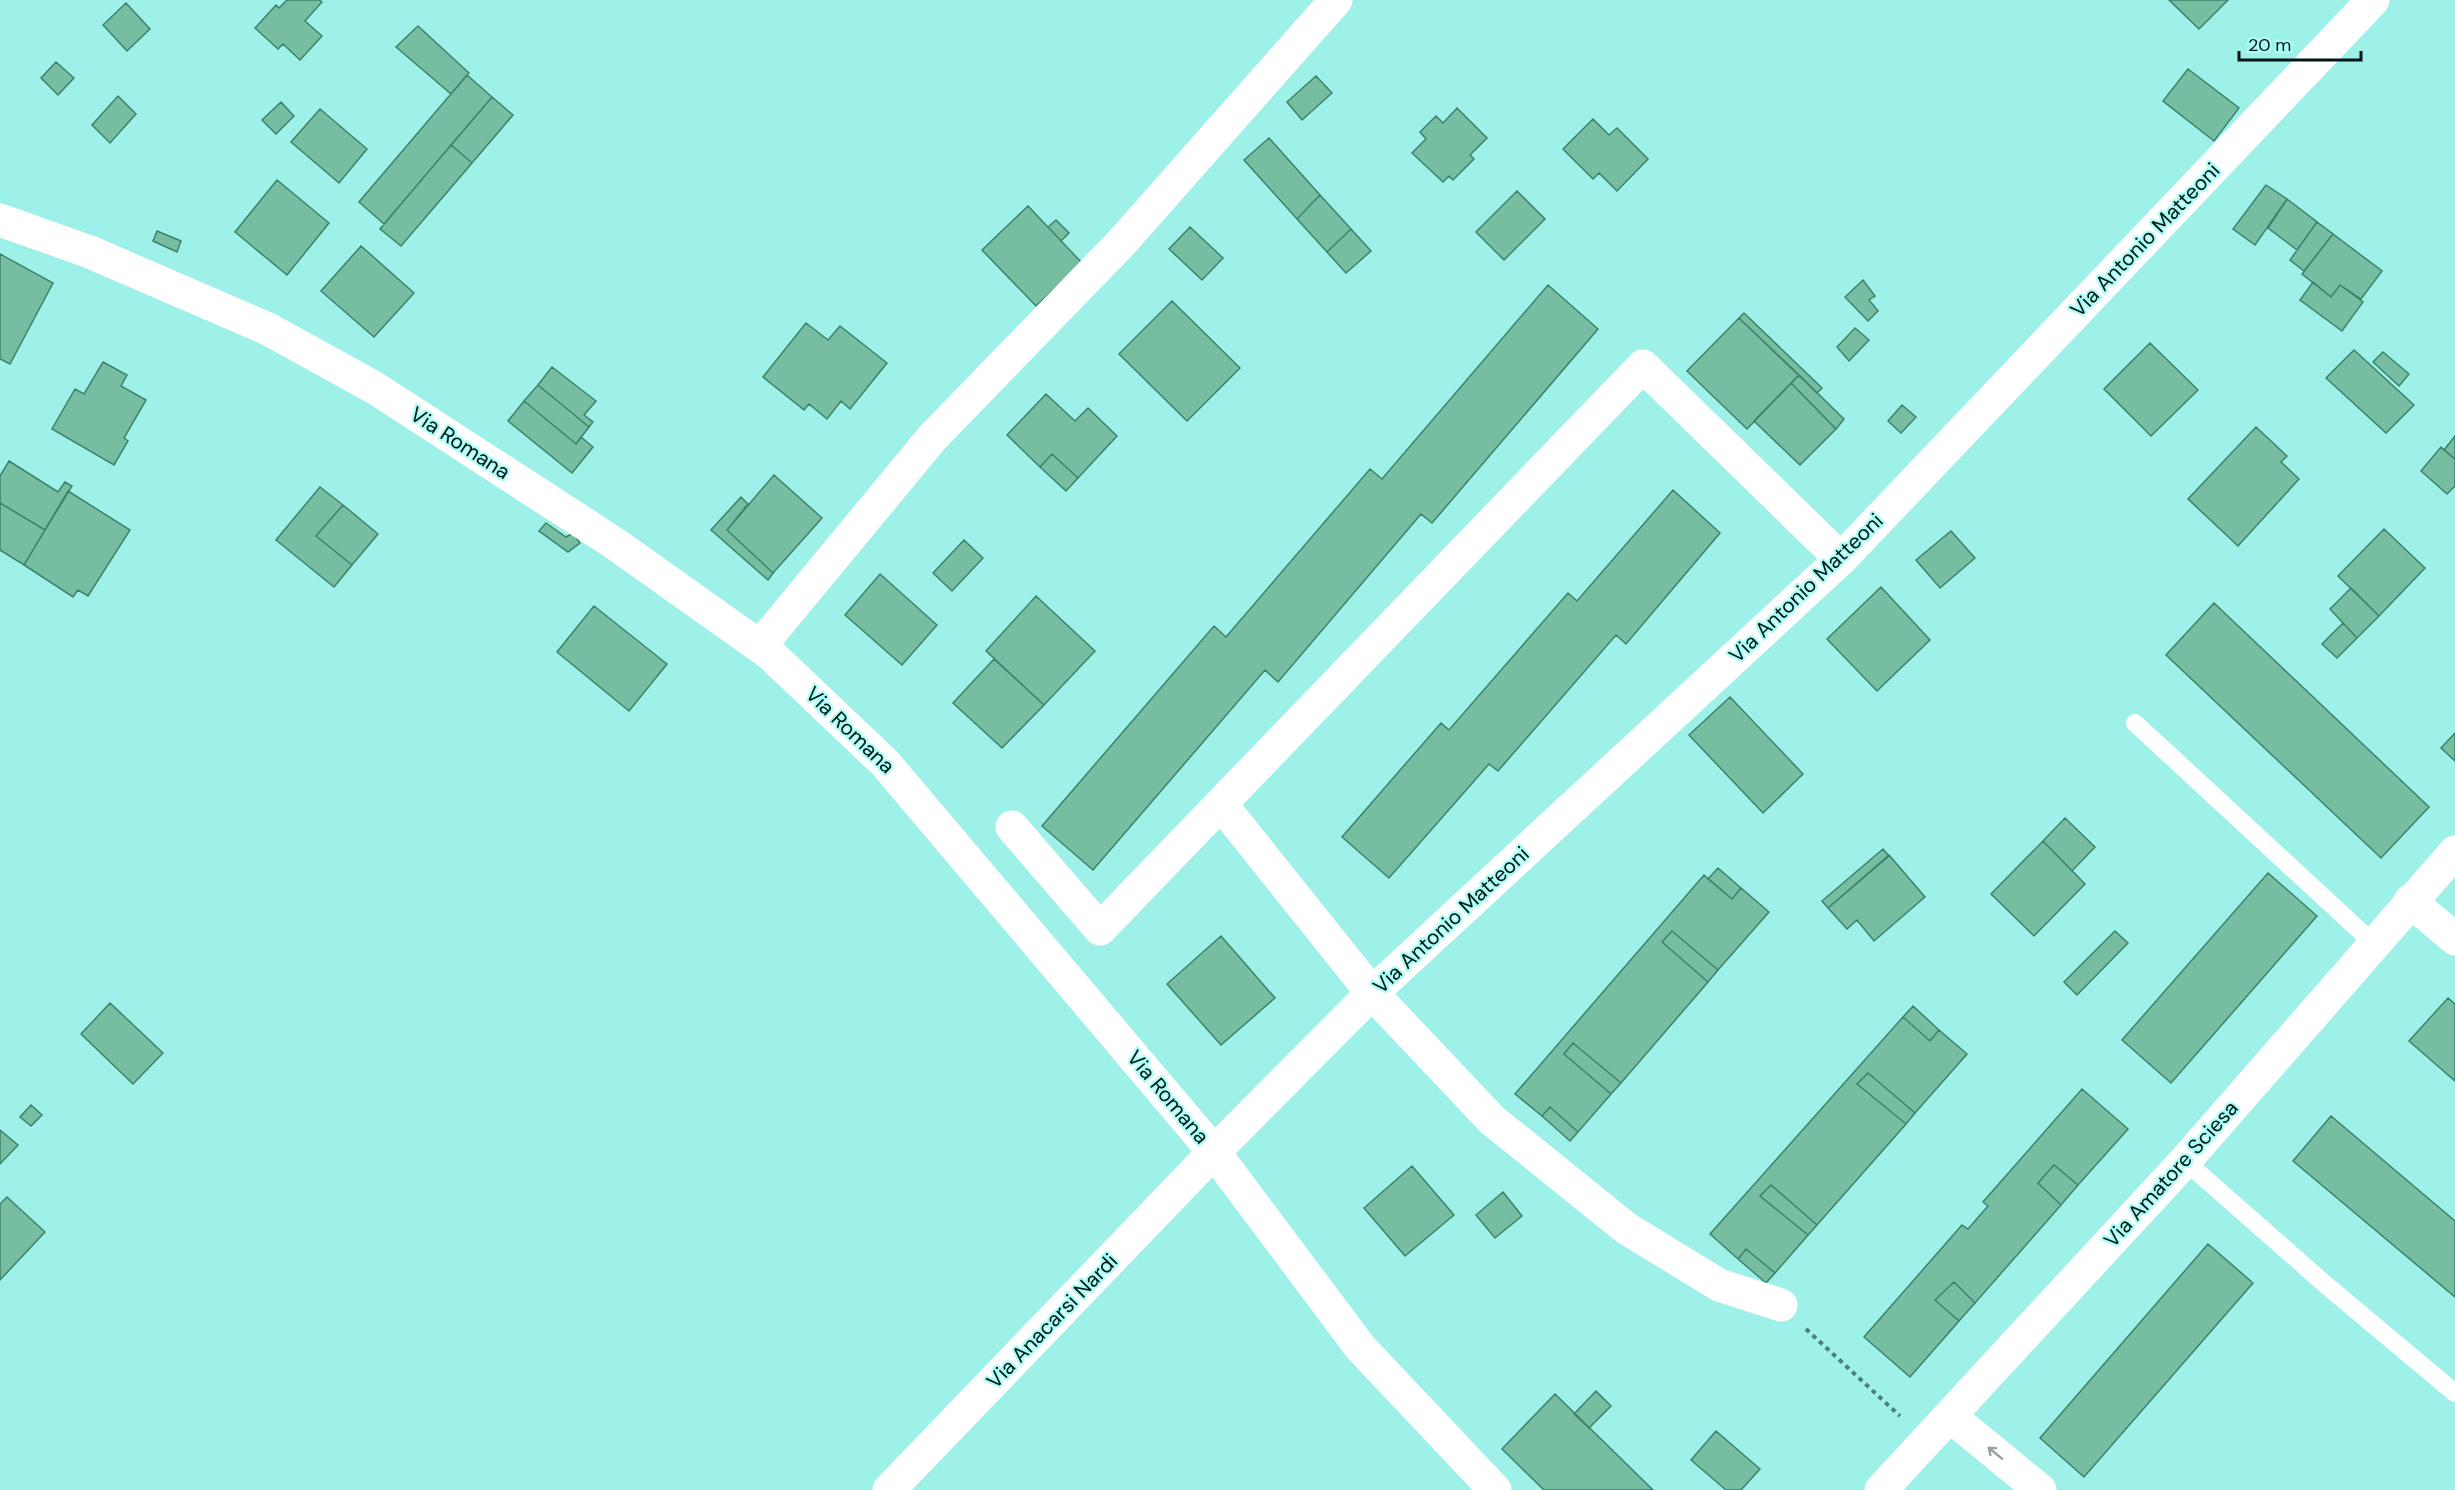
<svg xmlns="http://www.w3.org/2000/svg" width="2455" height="1490" viewBox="0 0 2455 1490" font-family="'DM Sans',sans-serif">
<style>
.building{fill:#76bda2;stroke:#3c836a;stroke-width:1.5}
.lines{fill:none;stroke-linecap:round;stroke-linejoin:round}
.path{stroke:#4b7f79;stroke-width:4;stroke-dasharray:4.5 4.5;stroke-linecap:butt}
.service{stroke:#fff;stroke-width:18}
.minor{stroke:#fff;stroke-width:33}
.oneway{stroke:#99a2a1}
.labels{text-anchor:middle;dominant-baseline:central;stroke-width:4.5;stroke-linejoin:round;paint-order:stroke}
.street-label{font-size:21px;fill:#001715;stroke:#aafef6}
</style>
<rect width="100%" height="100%" fill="#9df1e8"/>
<path class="building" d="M287 0H319L322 2 305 21 322 36 300 60 283 44 278 49 255 28 276 5 279 8Z
M2169 0H2228L2199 29Z
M126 3 150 29 127 51 103 25Z
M418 26 469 73 451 94 396 47Z
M56 62 74 78 58 95 41 78Z
M2188 69 2239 108 2214 141 2163 101Z
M467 75 492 97 384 224 359 202Z
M1316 76 1332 93 1302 120 1287 102Z
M118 96 136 114 110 143 92 125Z
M492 97 513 115 472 163 451 145Z
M281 102 294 116 276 134 262 120Z
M1457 108 1487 138 1470 155 1474 159 1453 180 1449 176 1443 182 1412 153 1426 139 1420 132 1436 116 1443 123Z
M320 109 367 149 339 183 291 142Z
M1593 119 1609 135 1617 128 1648 159 1617 191 1599 173 1593 179 1563 149Z
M1269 138 1320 195 1297 219 1244 160Z
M451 145 472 163 401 246 380 229Z
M277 180 329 223 287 275 235 232Z
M2266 185 2287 199 2255 245 2233 229Z
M1517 191 1545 219 1504 260 1476 232Z
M1320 195 1351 229 1327 252 1297 219Z
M2287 199 2317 222 2297 250 2268 228Z
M1028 206 1082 263 1036 306 982 250Z
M1056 220 1069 233 1061 241 1048 227Z
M2317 222 2333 234 2304 271 2290 260Z
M1190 227 1223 258 1202 280 1169 249Z
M1351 229 1371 251 1346 273 1327 252Z
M157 231 181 241 177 252 153 241Z
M2333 234 2382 271 2361 299 2340 285 2331 297 2302 274Z
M361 246 414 293 374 337 321 291Z
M0 254 53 283 10 364 0 359Z
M1863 280 1875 296 1869 300 1878 311 1868 321 1845 297Z
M2313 282 2331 297 2340 285 2363 302 2342 331 2300 300Z
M1548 285 1598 329 1432 523 1421 514 1278 682 1265 670 1093 870 1042 826 1214 626 1226 637 1370 469 1382 479Z
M1172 301 1240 368 1187 421 1119 354Z
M1744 313 1822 388 1817 393 1739 318Z
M1739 318 1799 375 1747 429 1687 371Z
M806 323 828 340 840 326 887 363 850 409 841 401 827 419 809 404 804 410 763 377Z
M1855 328 1869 340 1849 361 1837 347Z
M2150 343 2198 390 2151 436 2104 389Z
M2354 350 2414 405 2386 433 2326 378Z
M2383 352 2409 374 2399 386 2373 362Z
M103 362 127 375 121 386 146 400 124 438 128 441 114 465 52 429 75 389 84 394Z
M552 367 596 401 584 415 593 422 589 427 538 385Z
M1799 375 1844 419 1836 429 1791 383Z
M1791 383 1836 429 1800 465 1754 421Z
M538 385 589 427 576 444 524 401Z
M1046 394 1075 421 1088 408 1117 436 1078 478 1052 454 1040 467 1007 435Z
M524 401 576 444 581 437 593 447 572 473 508 421Z
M1902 405 1916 417 1901 433 1888 421Z
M2256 427 2287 456 2281 462 2299 479 2238 546 2188 499Z
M2455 436V459L2444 450Z
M2441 447 2455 459V486L2447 494 2421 471Z
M1052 454 1078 478 1066 491 1040 467Z
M9 461 58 492 65 482 72 486 45 530 0 503V476Z
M774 475 822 518 773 573 727 530Z
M320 487 343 505 316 536 352 565 334 587 276 540Z
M1673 490 1720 533 1626 644 1616 635 1498 771 1489 764 1389 878 1342 837 1441 723 1449 730 1568 593 1577 601Z
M68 491 130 530 88 596 78 590 73 597 24 565Z
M741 497 748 504 727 530 773 573 768 580 711 530Z
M0 503 45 530 24 565 0 550Z
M343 505 378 534 352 565 316 536Z
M546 523 566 537 573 533 580 543 568 552 539 531Z
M2384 529 2425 568 2379 616 2338 576Z
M1951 531 1975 558 1940 588 1916 560Z
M964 540 983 558 952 591 933 573Z
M880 574 937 625 902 665 845 615Z
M1881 587 1930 640 1877 691 1827 639Z
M2351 588 2379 616 2357 638 2330 609Z
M1036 596 1095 651 1044 705 986 651Z
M2214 603 2429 807 2381 858 2166 655Z
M594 606 667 664 629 711 557 652Z
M2343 623 2357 638 2337 658 2322 644Z
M994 659 1044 705 1002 748 953 703Z
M1730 697 1803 774 1763 813 1689 735Z
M2455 733V761L2441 748Z
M2065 818 2095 847 2072 871 2043 841Z
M2043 841 2085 884 2034 936 1991 894Z
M1883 849 1889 856 1828 908 1822 901Z
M1889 855 1925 897 1874 941 1857 920 1847 929 1828 908Z
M1718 868 1741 888 1732 899 1708 879Z
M2268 873 2317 916 2171 1083 2122 1040Z
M1704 875 1732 899 1741 888 1769 912 1718 970 1672 931 1662 942 1708 982 1621 1083 1573 1043 1564 1054 1611 1094 1578 1132 1550 1107 1542 1116 1515 1094Z
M1672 931 1718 970 1708 982 1662 942Z
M2115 931 2128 943 2077 995 2064 982Z
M1221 936 1275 998 1221 1045 1167 984Z
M2448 998 2455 1004V1081L2409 1041Z
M110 1003 163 1053 133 1084 81 1034Z
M1913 1006 1939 1030 1930 1041 1903 1017Z
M1903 1017 1930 1041 1939 1030 1967 1054 1915 1113 1868 1073 1857 1084 1906 1124 1817 1225 1771 1185 1760 1196 1808 1235 1775 1273 1746 1249 1738 1259 1710 1234Z
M1573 1043 1621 1083 1611 1094 1564 1054Z
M1868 1073 1915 1113 1906 1124 1857 1084Z
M2082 1089 2128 1129 2078 1185 2054 1165 2038 1183 2061 1205 1975 1303 1954 1282 1935 1300 1959 1321 1910 1377 1864 1337 1962 1225 1968 1229 1988 1206 1983 1202Z
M31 1105 42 1115 31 1126 20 1117Z
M1550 1107 1578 1132 1570 1141 1542 1116Z
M2331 1116 2455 1221V1297L2293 1161Z
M0 1130 18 1145 0 1164Z
M2054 1165 2078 1185 2061 1205 2038 1183Z
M1412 1166 1454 1215 1405 1256 1364 1208Z
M1771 1185 1817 1225 1808 1235 1760 1196Z
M1503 1192 1522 1216 1495 1238 1476 1215Z
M7 1197 45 1232 0 1280V1204Z
M2208 1244 2253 1283 2084 1477 2040 1438Z
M1746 1249 1775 1273 1766 1283 1738 1259Z
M1954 1282 1975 1303 1959 1321 1935 1300Z
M1596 1391 1611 1406 1589 1428 1574 1414Z
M1555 1394 1653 1490H1544L1502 1449Z
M1716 1431 1760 1469 1741 1490H1726L1691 1460Z"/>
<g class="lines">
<path class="path" d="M1806 1329 1900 1416"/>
<path class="service" d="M2135 723 2373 943
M2185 1161 2326 1285 2455 1393"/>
<path class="minor" d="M0 220 90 252 268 329 375 388 614 543 769 653 885 763 1214 1152 1360 1347 1495 1490
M760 646 932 438 1122 242 1336 0
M1221 804 1372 993 1492 1120 1626 1228 1719 1285 1781 1305
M1012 827 1100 929 1643 366 1841 559
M2410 901 2455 939
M1950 1416 2040 1490
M889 1490 1214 1152 1372 993 1841 559 2373 0
M1881 1490 2185 1161 2455 852"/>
</g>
<defs><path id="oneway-shaft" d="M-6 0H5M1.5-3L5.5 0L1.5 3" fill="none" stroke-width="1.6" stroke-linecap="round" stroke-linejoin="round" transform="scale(1.5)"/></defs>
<use class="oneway" href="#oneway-shaft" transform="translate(1995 1453) rotate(-141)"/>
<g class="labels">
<g class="street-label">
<text transform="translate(2145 240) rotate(-46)">Via Antonio Matteoni</text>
<text transform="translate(460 443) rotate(33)">Via Romana</text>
<text transform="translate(1806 588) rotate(-44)">Via Antonio Matteoni</text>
<text transform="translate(850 730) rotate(44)">Via Romana</text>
<text transform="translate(1451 920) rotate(-43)">Via Antonio Matteoni</text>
<text transform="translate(1168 1097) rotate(50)">Via Romana</text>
<text transform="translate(2171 1174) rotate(-48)">Via Amatore Sciesa</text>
<text transform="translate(1052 1321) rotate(-46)">Via Anacarsi Nardi</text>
</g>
</g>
<path d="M2239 51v9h122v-9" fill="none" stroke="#001715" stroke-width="3"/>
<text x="2248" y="51" font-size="18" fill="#001715" stroke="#aafef6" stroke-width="4.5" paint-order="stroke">20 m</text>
</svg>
